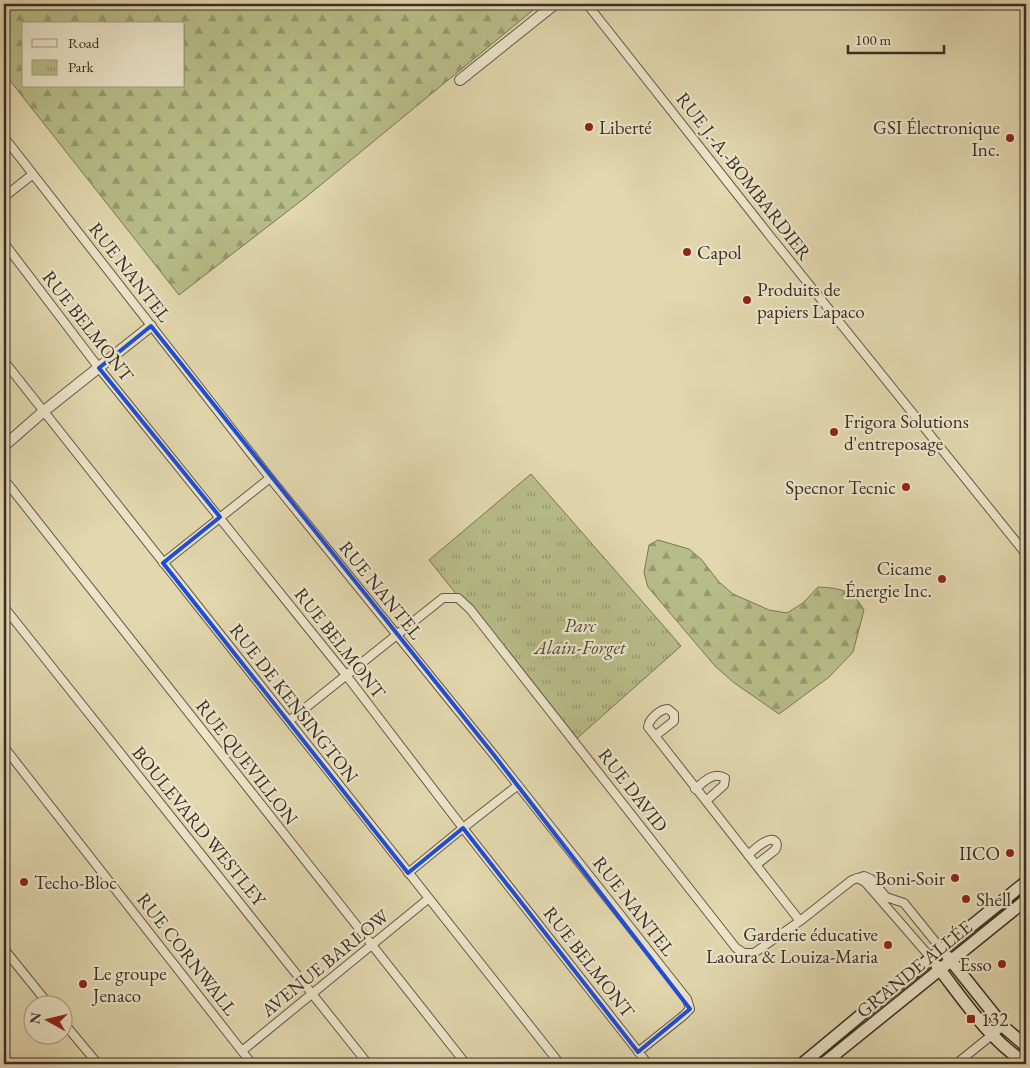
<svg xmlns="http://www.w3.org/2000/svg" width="1030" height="1068" viewBox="0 0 1030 1068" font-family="'EB Garamond',serif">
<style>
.forest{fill:url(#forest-firs);stroke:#787657;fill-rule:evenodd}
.park{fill:url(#park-tufts);stroke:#787657}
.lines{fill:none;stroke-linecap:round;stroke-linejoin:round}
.minor-casing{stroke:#645848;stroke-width:10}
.tertiary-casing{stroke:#645848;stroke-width:12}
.secondary-casing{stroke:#3a2e26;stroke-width:14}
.minor{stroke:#ece5ca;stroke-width:8}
.tertiary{stroke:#ece5ca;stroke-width:10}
.secondary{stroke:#ece5ca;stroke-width:11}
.marked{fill:none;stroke:#1d4ed8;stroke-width:4;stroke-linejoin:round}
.poi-dot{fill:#8f2418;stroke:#ece5ca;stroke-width:2}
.labels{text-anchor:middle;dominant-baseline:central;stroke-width:4.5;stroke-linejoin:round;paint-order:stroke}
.poi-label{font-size:19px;fill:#3a2e26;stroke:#ece5ca;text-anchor:start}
.street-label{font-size:19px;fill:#3a2e26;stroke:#ece5ca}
.park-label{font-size:19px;font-style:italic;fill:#534b3a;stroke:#ece5ca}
</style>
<defs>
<pattern id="forest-firs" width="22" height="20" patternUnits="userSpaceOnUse" patternTransform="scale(1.25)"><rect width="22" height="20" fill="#b7bd88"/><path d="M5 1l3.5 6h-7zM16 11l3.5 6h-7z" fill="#969a6f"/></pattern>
<pattern id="park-tufts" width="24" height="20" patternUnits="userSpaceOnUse" patternTransform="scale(1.25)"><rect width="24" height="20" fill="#b7bd88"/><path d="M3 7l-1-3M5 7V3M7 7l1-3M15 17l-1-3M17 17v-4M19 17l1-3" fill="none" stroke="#969a6f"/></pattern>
</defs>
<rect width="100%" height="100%" fill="#e2d7ae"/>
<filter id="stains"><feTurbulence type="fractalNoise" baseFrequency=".004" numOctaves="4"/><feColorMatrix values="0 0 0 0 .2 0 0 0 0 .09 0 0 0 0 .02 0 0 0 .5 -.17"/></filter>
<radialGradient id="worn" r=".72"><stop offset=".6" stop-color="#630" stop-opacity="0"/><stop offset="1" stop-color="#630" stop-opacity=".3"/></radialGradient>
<path class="forest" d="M4 4H527L532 11 306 197 179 295 4 73ZM24 24H184V86H24Z
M658 540 689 549 701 559 719 582 733 594 769 610 787 613 803 603 818 587C839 588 853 590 864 610L853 652 829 677 779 714 733 682 715 666 648 587 644 573 649 545Z"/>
<path class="park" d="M531 474 681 646 574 741 429 560Z"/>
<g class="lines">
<defs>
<path id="minor" d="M587 4 770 236 1026 554
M4 137 270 478 494 755 687 999 690 1009 683 1016 638 1052
M4 197 33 174
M4 243 99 368 346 675 463 828 648 1064
M4 361 560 1064
M4 479 466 1064
M163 563 270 478
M4 607 368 1064
M289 721 443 598H458L470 609 736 948 744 953H754L800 921 852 880 864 876 871 879 886 897 904 903 942 950
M655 736 674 721V714L668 709C660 709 649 719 648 727L800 921
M4 747 252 1064
M695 789C704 782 713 771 725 778L724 785 706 801
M748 855C754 850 770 834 776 842 778 845 777 847 775 850L756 865
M408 873 463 828 518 785
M857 878 865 882 931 958
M4 949 50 1006
M62 1021 98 1064
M242 1051 428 899
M956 1064 1003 1026"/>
<path id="tertiary" d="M460 80 555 4
M4 446 44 411 151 326"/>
<path id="secondary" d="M948 957 1005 1028 1026 1046
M937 966C963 999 990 1041 1026 1063
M802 1064 873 1005 1026 882
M823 1064 1026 900"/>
</defs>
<use href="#minor" class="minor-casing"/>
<use href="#tertiary" class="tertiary-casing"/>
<use href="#secondary" class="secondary-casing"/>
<use href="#minor" class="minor"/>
<use href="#tertiary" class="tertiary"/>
<use href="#secondary" class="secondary"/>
</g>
<path class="marked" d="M151 326 494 755 690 1009 638 1052 463 828 408 873 163 563 220 517 99 368Z"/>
<g class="poi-dot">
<circle cx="589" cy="127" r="5"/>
<circle cx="1010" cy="138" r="5"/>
<circle cx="687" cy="252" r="5"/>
<circle cx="747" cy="300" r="5"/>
<circle cx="834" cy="432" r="5"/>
<circle cx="906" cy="487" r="5"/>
<circle cx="942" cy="579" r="5"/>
<circle cx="1010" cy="853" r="5"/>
<circle cx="955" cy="878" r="5"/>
<circle cx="24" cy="882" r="5"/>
<circle cx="966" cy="899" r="5"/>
<circle cx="888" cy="945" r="5"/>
<circle cx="1002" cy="964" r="5"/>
<circle cx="83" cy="984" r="5"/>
<rect x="966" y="1014" width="10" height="10" rx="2.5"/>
</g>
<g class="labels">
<g class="poi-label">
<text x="599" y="127">Liberté</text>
<text x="1000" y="127" text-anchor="end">GSI Électronique<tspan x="1000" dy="22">Inc.</tspan></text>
<text x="697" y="252">Capol</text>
<text x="757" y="289">Produits de<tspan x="757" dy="22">papiers Lapaco</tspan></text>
<text x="844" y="421">Frigora Solutions<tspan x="844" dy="22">d'entreposage</tspan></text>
<text x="896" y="487" text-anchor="end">Specnor Tecnic</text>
<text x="932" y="568" text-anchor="end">Cicame<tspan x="932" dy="22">Énergie Inc.</tspan></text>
<text x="1000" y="853" text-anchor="end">IICO</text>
<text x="945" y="878" text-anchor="end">Boni-Soir</text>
<text x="34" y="882">Techo-Bloc</text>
<text x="976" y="899">Shell</text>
<text x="878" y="934" text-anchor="end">Garderie éducative<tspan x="878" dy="22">Laoura &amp; Louiza-Maria</tspan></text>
<text x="992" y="964" text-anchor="end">Esso</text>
<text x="93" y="973">Le groupe<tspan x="93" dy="22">Jenaco</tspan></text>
<text x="981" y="1019">132</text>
</g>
<g class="street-label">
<text transform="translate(744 176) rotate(52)">RUE J.-A.-BOMBARDIER</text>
<text transform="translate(130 272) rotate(52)">RUE NANTEL</text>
<text transform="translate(88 326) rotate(52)">RUE BELMONT</text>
<text transform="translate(381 590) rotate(51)">RUE NANTEL</text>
<text transform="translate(340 643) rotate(52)">RUE BELMONT</text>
<text transform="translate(294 703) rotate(52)">RUE DE KENSINGTON</text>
<text transform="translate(247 762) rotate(52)">RUE QUEVILLON</text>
<text transform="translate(633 790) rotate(52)">RUE DAVID</text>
<text transform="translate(199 826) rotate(51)">BOULEVARD WESTLEY</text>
<text transform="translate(634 906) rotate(52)">RUE NANTEL</text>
<text transform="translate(187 954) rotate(52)">RUE CORNWALL</text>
<text transform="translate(589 962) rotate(52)">RUE BELMONT</text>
<text transform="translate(325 963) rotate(-39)">AVENUE BARLOW</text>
<text transform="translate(914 969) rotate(-39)">GRANDE ALLÉE</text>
</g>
<g class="park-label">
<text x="580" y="625">Parc<tspan x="580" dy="22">Alain-Forget</tspan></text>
</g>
</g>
<rect width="1030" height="1068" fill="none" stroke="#e2d7ae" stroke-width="20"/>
<rect x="5" y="5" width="1020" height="1058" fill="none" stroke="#3a2e26" stroke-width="2.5"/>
<rect x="10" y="10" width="1010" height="1048" fill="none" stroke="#3a2e26"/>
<rect x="22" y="22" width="162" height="65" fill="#ece5ca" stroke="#a59c88"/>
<rect x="32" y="39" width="25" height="8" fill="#ece5ca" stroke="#a59c88"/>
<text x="68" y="48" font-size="15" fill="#3a2e26">Road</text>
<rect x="32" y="60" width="25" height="15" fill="url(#park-tufts)" stroke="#a59c88"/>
<text x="68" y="72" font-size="15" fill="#3a2e26">Park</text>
<g transform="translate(48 1020) rotate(278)"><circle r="24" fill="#ece5ca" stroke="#a59c88"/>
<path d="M0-4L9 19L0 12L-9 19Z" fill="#8f2418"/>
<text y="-8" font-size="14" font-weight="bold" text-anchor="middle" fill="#3a2e26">N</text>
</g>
<path d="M848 45v8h96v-8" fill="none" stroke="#3a2e26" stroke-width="2.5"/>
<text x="855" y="45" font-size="15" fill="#3a2e26" stroke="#ece5ca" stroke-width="4" paint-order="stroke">100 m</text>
<rect width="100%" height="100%" filter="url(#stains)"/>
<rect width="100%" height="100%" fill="url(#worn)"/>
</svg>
